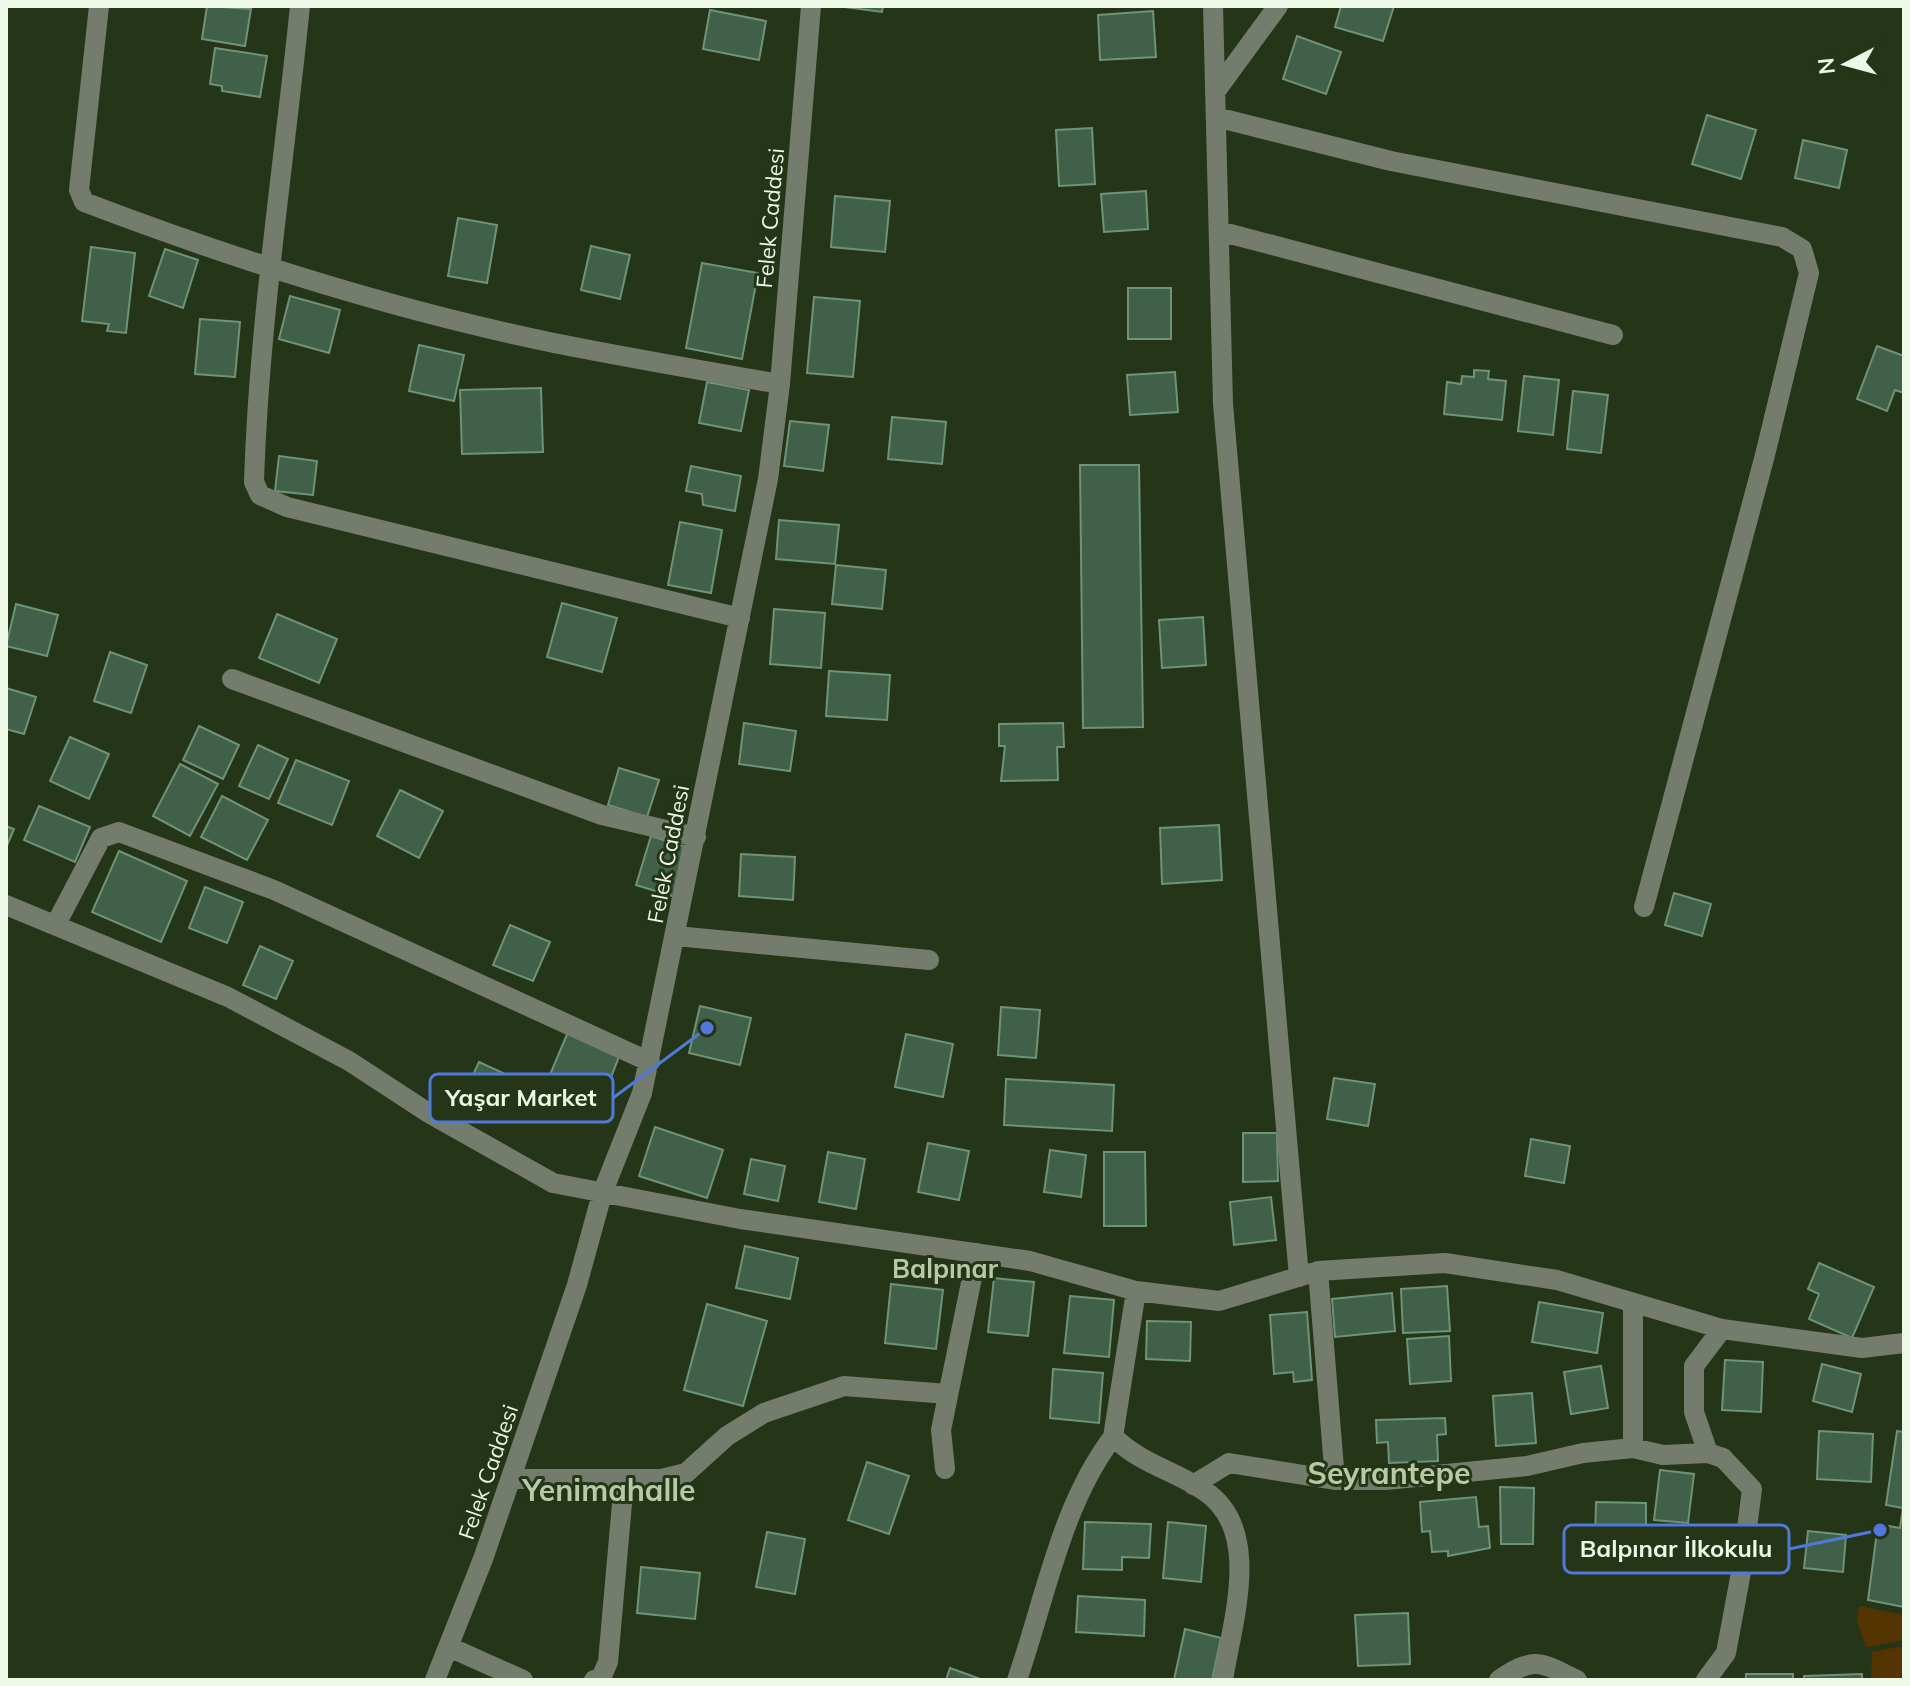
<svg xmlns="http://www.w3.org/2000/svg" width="1910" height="1686" viewBox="0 0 1910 1686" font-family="Mulish,sans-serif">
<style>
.green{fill:#543501}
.building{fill:#406049;stroke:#709278;stroke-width:2}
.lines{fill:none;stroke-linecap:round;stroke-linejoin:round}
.minor{stroke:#737c6d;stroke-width:20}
.labels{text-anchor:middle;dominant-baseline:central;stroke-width:6;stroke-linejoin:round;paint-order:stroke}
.street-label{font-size:22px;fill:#edf8e6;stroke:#253517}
.quarter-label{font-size:26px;font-weight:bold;fill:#b6caa6;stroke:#253517}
.district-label{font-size:30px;font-weight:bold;fill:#b6caa6;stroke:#253517}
.leader{fill:none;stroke:#5178dc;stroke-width:3}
.callout-dot{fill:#5178dc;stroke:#253517;stroke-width:3}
.callout{fill:#253517;stroke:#5178dc;stroke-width:3}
.callout-label{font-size:24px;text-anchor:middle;font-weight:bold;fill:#edf8e6}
</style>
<rect width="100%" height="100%" fill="#253517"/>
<path class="green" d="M1859 1606 1904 1615V1640L1866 1647 1857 1621Z
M1904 1646V1680H1871L1872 1652Z"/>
<path class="building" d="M207 6 251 9 245 46 202 39Z
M837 6H883L882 12Z
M1341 6H1394L1383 41 1335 27Z
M710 10 766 21 759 60 703 49Z
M1153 11 1156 57 1100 60 1098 15Z
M1297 36 1341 52 1326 94 1283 79Z
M215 48 267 56 260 97 222 91V86L210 84Z
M1707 115 1756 130 1741 179 1692 164Z
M1092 128 1095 184 1059 186 1056 130Z
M1803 140 1847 150 1839 188 1795 178Z
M1146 191 1148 229 1104 232 1101 194Z
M835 196 890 201 885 252 831 247Z
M458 218 497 225 487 283 448 276Z
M591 246 630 255 620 299 581 290Z
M91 247 135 253 126 333 107 331 109 324 82 321Z
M165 249 198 260 183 308 149 296Z
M702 263 758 273 742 359 686 348Z
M1128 288H1171V339H1128Z
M290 296 340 310 329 353 279 339Z
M814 297 860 301 853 377 807 373Z
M200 319 240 322 235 377 195 374Z
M419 345 464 355 454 401 409 391Z
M1877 346 1904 356V393L1895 390 1887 411 1857 399Z
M1474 370 1489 371 1488 379 1506 381 1502 420 1444 414 1447 382 1461 384 1462 376 1474 377Z
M1175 372 1178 412 1130 415 1127 375Z
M1524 376 1559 380 1553 435 1518 431Z
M707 382 749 390 741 431 699 423Z
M541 388 543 452 462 454 460 390Z
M1573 391 1608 395 1601 453 1567 449Z
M892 417 946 422 942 464 888 459Z
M790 421 829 425 823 471 784 466Z
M279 456 317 461 313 495 275 491Z
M1080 465H1139L1143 727 1083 728Z
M691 466 741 476 735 511 703 505 702 494 686 491Z
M779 520 839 525 835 564 776 559Z
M680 522 722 530 711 593 668 585Z
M836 565 886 570 882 609 832 604Z
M562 603 617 618 602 672 547 657Z
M16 604 58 615 47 656 6 646Z
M774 609 825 613 821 668 770 664Z
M277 614 337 639 319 683 259 658Z
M1203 617 1206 665 1162 668 1159 620Z
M110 652 147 665 131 713 94 701Z
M829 671 890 675 887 720 826 716Z
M6 688 36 697 24 734 6 729Z
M744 723 796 731 790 771 739 764Z
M1063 723 1064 747H1057L1058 780 1001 781 1005 746H999V724Z
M199 726 239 745 223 779 183 760Z
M70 737 109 754 89 799 50 781Z
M258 745 288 759 269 799 239 786Z
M296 760 349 781 332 825 278 803Z
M180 764 218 784 190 836 153 816Z
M619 768 659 780 647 817 608 805Z
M400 790 443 811 419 858 377 836Z
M222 796 268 820 247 860 201 837Z
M39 806 90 827 75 862 24 840Z
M1219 825 1222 880 1162 884 1160 828Z
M6 826 14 829 6 848Z
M651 836 689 848 675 897 636 885Z
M119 851 187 881 161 942 92 912Z
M741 854 795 857 793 900 739 896Z
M205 887 243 902 227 943 189 928Z
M1674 893 1711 904 1702 936 1665 925Z
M510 925 550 942 533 981 493 965Z
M260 946 293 961 276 999 243 985Z
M700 1006 751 1018 740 1065 689 1053Z
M1001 1007 1040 1010 1036 1058 998 1055Z
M568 1032 620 1054 600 1106 546 1084Z
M906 1034 953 1044 943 1097 895 1087Z
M479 1062 516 1079 497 1120 460 1102Z
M1334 1078 1375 1084 1368 1126 1327 1119Z
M1006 1079 1114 1085 1112 1131 1004 1125Z
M655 1127 723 1150 707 1198 639 1176Z
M1243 1133H1277L1278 1181 1243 1182Z
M1531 1139 1570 1146 1564 1183 1525 1176Z
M928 1143 969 1151 959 1200 918 1192Z
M1050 1150 1086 1155 1081 1197 1044 1192Z
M828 1152 865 1159 856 1209 819 1202Z
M1104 1152H1145L1146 1226H1104Z
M751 1159 785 1166 778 1201 744 1194Z
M1271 1197 1276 1240 1234 1245 1230 1202Z
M745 1246 798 1258 790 1299 736 1288Z
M1819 1263 1874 1287 1852 1338 1809 1319 1819 1294 1808 1289Z
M994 1278 1034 1282 1028 1336 988 1332Z
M891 1284 943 1290 936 1349 885 1343Z
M1447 1286 1450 1331 1403 1333 1401 1289Z
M1392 1293 1395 1331 1335 1337 1332 1299Z
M1070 1296 1114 1300 1109 1357 1064 1353Z
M1539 1302 1603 1313 1597 1353 1532 1342Z
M707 1304 767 1321 743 1406 684 1390Z
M1307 1312 1312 1380 1294 1382 1293 1372 1274 1374 1270 1315Z
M1147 1321 1191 1322 1190 1361 1146 1359Z
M1449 1336 1451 1381 1410 1384 1407 1339Z
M1725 1360 1763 1362 1761 1412 1722 1410Z
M1822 1364 1861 1374 1852 1412 1813 1401Z
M1601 1366 1608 1408 1571 1414 1564 1372Z
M1053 1369 1103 1373 1099 1423 1050 1418Z
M1532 1393 1536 1443 1496 1446 1493 1396Z
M1445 1418 1446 1434 1437 1435 1438 1461 1389 1463 1388 1442 1377 1443 1376 1420Z
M1819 1431 1873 1434 1871 1482 1817 1479Z
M1897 1431 1904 1432V1607L1868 1600 1878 1524 1900 1528 1903 1508 1886 1505Z
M867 1462 909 1476 889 1534 848 1520Z
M1660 1470 1694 1474 1688 1523 1654 1520Z
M1500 1487 1534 1488 1533 1544H1501Z
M1476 1497 1479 1527 1488 1526 1490 1548 1448 1556V1551L1432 1552 1430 1531 1422 1532 1420 1502Z
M1596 1502 1646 1503V1541L1595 1540Z
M1085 1522 1151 1524 1149 1558 1122 1557V1570L1083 1569Z
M1168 1522 1206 1526 1201 1582 1163 1578Z
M1808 1531 1846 1535 1843 1572 1804 1568Z
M767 1532 805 1539 795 1594 756 1587Z
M641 1567 700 1573 695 1619 637 1613Z
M1078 1596 1145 1600 1144 1636 1076 1632Z
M1408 1613 1410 1664 1358 1666 1355 1615Z
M1185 1629 1221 1638 1212 1680H1174Z
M950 1668 983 1680H946Z
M1746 1674H1793V1680H1746Z
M1862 1674V1680H1804V1676Z"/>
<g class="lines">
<path class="minor" d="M99 6 79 190 84 202C236 260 394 310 554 343 629 358 705 371 780 384
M300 6C284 164 259 323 254 482L260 495 287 507 740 618
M1213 6 1223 404 1299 1277
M1215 92 1278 6
M1216 117 1391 161 1782 237 1802 249 1809 273 1765 455 1644 907
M1219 231 1613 335
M232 679 602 815 696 837
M6 905 228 997 349 1061 427 1112 553 1183 740 1219 1030 1261 1136 1291 1113 1437C1145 1466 1169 1468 1203 1490 1264 1528 1232 1622 1223 1680
M56 924 101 838 119 832 274 890 650 1062
M676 936 929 960
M1318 1271 1335 1480
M1136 1291 1219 1301 1318 1271 1445 1263 1557 1280 1722 1329 1862 1348 1904 1343
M1633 1304V1448
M945 1469 941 1430 977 1253
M511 1479H661L686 1473 727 1436 764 1413 844 1386 948 1394
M1193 1485 1229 1463 1335 1480H1386L1527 1466 1583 1453 1633 1448 1663 1455 1708 1453
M449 1647 523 1680
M435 1680 483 1559 577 1285 602 1194 642 1093 768 479 780 384 811 6
M594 1680 601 1678 608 1662 624 1481
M1017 1680C1045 1600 1061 1505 1113 1437
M1499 1680C1535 1655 1541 1663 1577 1680
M1706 1680 1726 1653 1742 1567 1752 1489 1723 1458 1708 1453 1694 1412V1366L1722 1329"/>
</g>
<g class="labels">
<g class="street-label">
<text transform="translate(770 218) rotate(-85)">Felek Caddesi</text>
<text transform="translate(668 854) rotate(-79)">Felek Caddesi</text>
<text transform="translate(488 1472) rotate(-71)">Felek Caddesi</text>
</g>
<g class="quarter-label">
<text x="945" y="1268">Balpınar</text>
</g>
<g class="district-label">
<text x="1389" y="1473">Seyrantepe</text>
<text x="609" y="1490">Yenimahalle</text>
</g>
</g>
<path class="leader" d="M707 1028L613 1098M1880 1530L1789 1549"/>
<g class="callout-dot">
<circle cx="707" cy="1028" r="8"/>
<circle cx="1880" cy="1530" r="8"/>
</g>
<g class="callout">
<rect x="430" y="1074" width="183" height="48" rx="8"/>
<rect x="1564" y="1525" width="225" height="48" rx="8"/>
</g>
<g class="callout-label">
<text x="521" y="1106">Yaşar Market</text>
<text x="1676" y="1557">Balpınar İlkokulu</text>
</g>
<rect width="1910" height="1686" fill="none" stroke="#edf8e6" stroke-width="16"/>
<g transform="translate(1846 64) rotate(264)" stroke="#253517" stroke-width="6" paint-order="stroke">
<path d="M0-6L14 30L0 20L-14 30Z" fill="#edf8e6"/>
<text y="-12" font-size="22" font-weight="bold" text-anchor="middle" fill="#edf8e6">N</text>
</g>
</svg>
